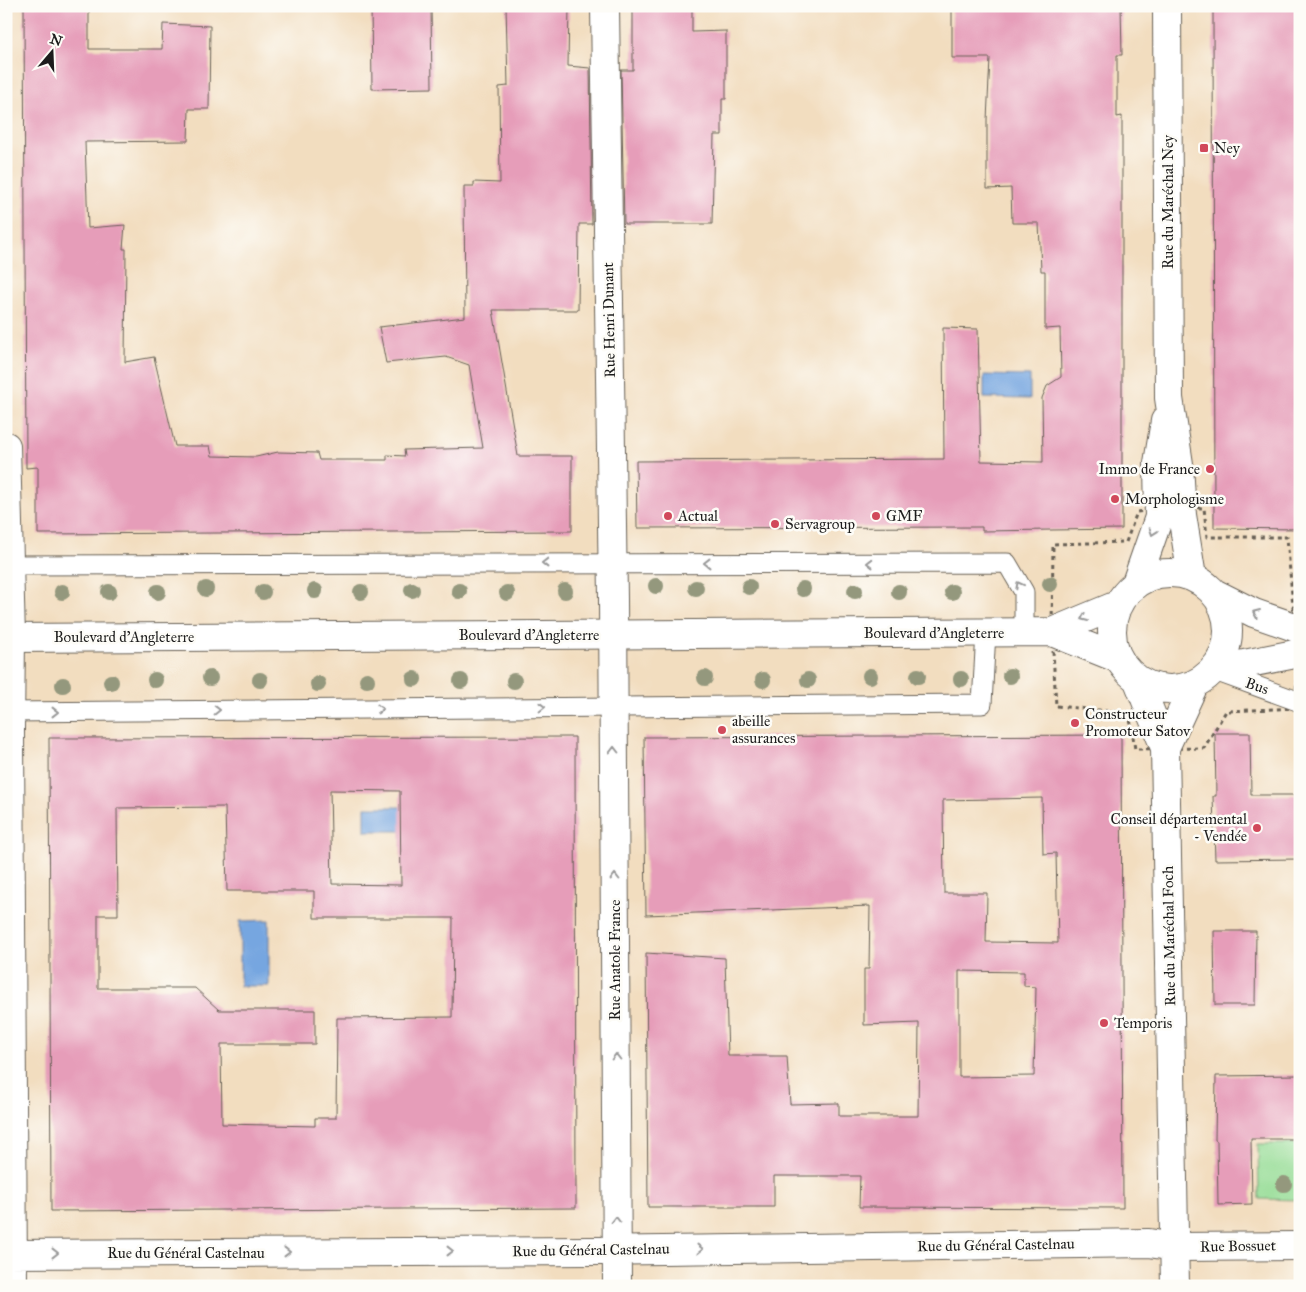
<svg xmlns="http://www.w3.org/2000/svg" width="1306" height="1292" viewBox="0 0 1306 1292" font-family="'IM FELL Great Primer',serif">
<style>
.green{fill:#97dd97;stroke:#5a7c5a}
.water{fill:#76a6e0;stroke:#49617e}
.building{fill:#e69db9;fill-rule:evenodd}
.lines{fill:none;stroke-linecap:round;stroke-linejoin:round}
.lane-casing{stroke:#676055;stroke-width:21}
.street-casing{stroke:#676055;stroke-width:30}
.secondary-casing{stroke:#676055;stroke-width:30}
.path{stroke:#676055;stroke-width:3;stroke-dasharray:4 4;stroke-linecap:butt}
.lane{stroke:#fff;stroke-width:19}
.street{stroke:#fff;stroke-width:28}
.secondary{stroke:#fff;stroke-width:28}
.tree{fill:#94987d}
.oneway{stroke:#999}
.poi-dot{fill:#d1495b;stroke:#fdfcf7;stroke-width:2}
.labels{text-anchor:middle;dominant-baseline:central;stroke-width:5;stroke-linejoin:round;paint-order:stroke}
.poi-label{font-size:15px;fill:#1c1c1c;stroke:#fdfcf7;text-anchor:start}
.street-label{font-size:15px;fill:#1c1c1c;stroke:#fdfcf7}
</style>
<rect width="100%" height="100%" fill="#fdfcf7"/>
<filter id="ink" filterUnits="userSpaceOnUse"><feTurbulence type="fractalNoise" baseFrequency=".02" numOctaves="2"/><feDisplacementMap in="SourceGraphic" scale="10" xChannelSelector="R" yChannelSelector="G"/><feConvolveMatrix kernelMatrix="1 2 1 2 8 2 1 2 1" color-interpolation-filters="sRGB"/></filter>
<filter id="wash" filterUnits="userSpaceOnUse"><feTurbulence type="fractalNoise" baseFrequency=".0096" numOctaves="4" result="noise"/><feDisplacementMap in="SourceGraphic" scale="20" xChannelSelector="R" yChannelSelector="G"/><feGaussianBlur stdDeviation="1.12" result="paint"/><feColorMatrix in="noise" values="0 0 0 0 0 0 0 0 0 0 0 0 0 0 0 0 0 1.4 0 .05"/><feComposite in="paint" operator="in"/></filter>
<g filter="url(#wash)">
<rect width="100%" height="100%" fill="#f2ddbf"/>
<path class="green" d="M1258 1144H1300V1200L1259 1199Z"/>
<path class="water" d="M984 375 1030 376V399L984 398Z
M365 807H409V831H365Z
M269 920V986H240V921Z"/>
<g id="blocks">
<path class="building" d="M24 6H89V49H162L163 24 210 26 209 109H189L188 141 85 142 88 228 125 225 123 249H126L125 362 154 357 175 446H210L212 456 256 457 278 452 317 453 319 460H387V455L405 456 404 450 483 448 469 365 446 357 386 363 379 327 465 317 464 186H474V182L500 183 499 87 508 86 506 6H569L568 66 590 68 592 224H579L578 310H493L518 456H572V531L38 534V467L26 468Z
M371 6H431L432 88 372 89Z
M633 6H692V32L726 31V99H722V135H714L712 224H624L621 70H633Z
M952 6H1121L1122 55H1117V117L1122 116V529L982 531V527L637 528 636 461 944 459 943 328 978 329 981 461 1043 462 1042 398 1047 386 1061 377 1060 328 1045 329V271H1041L1039 223H1012L1011 188 987 189V120L990 58H952Z
M1213 6H1300V529L1214 528Z
M1215 733H1250L1251 795H1300V859L1215 860 1213 796H1216Z
M1121 735 1123 1208 859 1207 860 1176H774V1207H648L646 953 725 958 728 1056H787L790 1104 839 1103V1116H918L919 1023 864 1025V969H869L870 906 646 915 644 737ZM1042 798 1043 854 1056 853 1058 943 986 942 987 893H944L943 800ZM959 971 1024 972V986L1036 987 1034 1076 959 1077Z
M575 737 576 1208 51 1211 49 738ZM330 790 400 791 401 885 332 884ZM225 807 227 891H314V918H453L452 1017 337 1018 336 1118H315V1126L222 1124 221 1044H315V1010H219L195 988H98V915H118L117 808Z
M1214 931H1256L1255 1005H1215Z
M1300 1075V1139H1251L1252 1204 1218 1205 1217 1141 1215 1140 1216 1076Z"/>
</g>
</g>
<g filter="url(#ink)">
<use href="#blocks" fill-opacity="0" stroke="#676055" stroke-width="1"/>
<g class="lines">
<defs>
<path id="lane" d="M6 565 1007 563 1024 592V632
M1215 671 1300 702
M6 712 982 704 986 632"/>
<path id="street" d="M605 6 613 599 617 1286
M6 446 11 638 10 729 13 1286
M6 1254 591 1251 1149 1243 1175 1247 1300 1246"/>
<path id="secondary" d="M1167 6 1169 398 1179 464 1182 515 1192 577
M1112 631a58 58 0 1 1 116 0a58 58 0 1 1-116 0Z
M1136 583 1159 517 1158 463 1165 421
M1214 593 1254 613 1300 629
M1052 632 1117 658
M6 638 1052 632 1117 605
M1214 670 1300 653
M1138 681 1165 748 1175 1286
M1165 748 1194 685"/>
</defs>
<use href="#lane" class="lane-casing"/>
<use href="#street" class="street-casing"/>
<use href="#secondary" class="secondary-casing"/>
<path class="path" d="M1182 507 1204 508 1207 537H1287L1297 654 1296 700 1298 708 1226 711 1204 748 1135 749 1129 713 1056 706 1052 632 1053 544 1126 542 1137 512Z"/>
<use href="#lane" class="lane"/>
<use href="#street" class="street"/>
<use href="#secondary" class="secondary"/>
</g>
<g class="tree">
<circle cx="1050" cy="584" r="8"/>
<circle cx="656" cy="586" r="8"/>
<circle cx="749" cy="587" r="8"/>
<circle cx="696" cy="588" r="8"/>
<circle cx="206" cy="589" r="8"/>
<circle cx="803" cy="589" r="8"/>
<circle cx="412" cy="590" r="8"/>
<circle cx="315" cy="591" r="8"/>
<circle cx="459" cy="591" r="8"/>
<circle cx="565" cy="591" r="8"/>
<circle cx="855" cy="591" r="8"/>
<circle cx="62" cy="592" r="8"/>
<circle cx="109" cy="592" r="8"/>
<circle cx="158" cy="592" r="8"/>
<circle cx="263" cy="592" r="8"/>
<circle cx="361" cy="592" r="8"/>
<circle cx="899" cy="592" r="8"/>
<circle cx="952" cy="592" r="8"/>
<circle cx="507" cy="593" r="8"/>
<circle cx="870" cy="676" r="8"/>
<circle cx="918" cy="676" r="8"/>
<circle cx="1010" cy="676" r="8"/>
<circle cx="210" cy="678" r="8"/>
<circle cx="705" cy="678" r="8"/>
<circle cx="414" cy="679" r="8"/>
<circle cx="961" cy="679" r="8"/>
<circle cx="155" cy="680" r="8"/>
<circle cx="260" cy="680" r="8"/>
<circle cx="367" cy="680" r="8"/>
<circle cx="763" cy="680" r="8"/>
<circle cx="808" cy="680" r="8"/>
<circle cx="461" cy="681" r="8"/>
<circle cx="514" cy="681" r="8"/>
<circle cx="111" cy="682" r="8"/>
<circle cx="318" cy="684" r="8"/>
<circle cx="63" cy="685" r="8"/>
<circle cx="1284" cy="1184" r="8"/>
</g>
<defs><path id="oneway-chevron" d="M-2-3.5L2.5 0L-2 3.5" fill="none" stroke-width="1.6" stroke-linecap="round" stroke-linejoin="round" transform="scale(1.25)"/></defs>
<g class="oneway">
<use href="#oneway-chevron" transform="translate(1153 532) rotate(109)"/>
<use href="#oneway-chevron" transform="translate(545 563) rotate(180)"/>
<use href="#oneway-chevron" transform="translate(707 563) rotate(180)"/>
<use href="#oneway-chevron" transform="translate(870 563) rotate(180)"/>
<use href="#oneway-chevron" transform="translate(1019 585) rotate(-118)"/>
<use href="#oneway-chevron" transform="translate(1256 613) rotate(-157)"/>
<use href="#oneway-chevron" transform="translate(1084 618) rotate(157)"/>
<use href="#oneway-chevron" transform="translate(542 707) rotate(-1)"/>
<use href="#oneway-chevron" transform="translate(380 709) rotate(-1)"/>
<use href="#oneway-chevron" transform="translate(217 710) rotate(-1)"/>
<use href="#oneway-chevron" transform="translate(55 712)"/>
<use href="#oneway-chevron" transform="translate(614 750) rotate(-90)"/>
<use href="#oneway-chevron" transform="translate(615 877) rotate(-90)"/>
<use href="#oneway-chevron" transform="translate(616 1057) rotate(-90)"/>
<use href="#oneway-chevron" transform="translate(616 1220) rotate(-90)"/>
<use href="#oneway-chevron" transform="translate(700 1249) rotate(-1)"/>
<use href="#oneway-chevron" transform="translate(450 1251)"/>
<use href="#oneway-chevron" transform="translate(287 1252)"/>
<use href="#oneway-chevron" transform="translate(55 1253)"/>
</g>
</g>
<g class="poi-dot">
<rect x="1199" y="143" width="10" height="10" rx="2.5"/>
<circle cx="1210" cy="469" r="5"/>
<circle cx="1115" cy="499" r="5"/>
<circle cx="668" cy="516" r="5"/>
<circle cx="876" cy="516" r="5"/>
<circle cx="775" cy="524" r="5"/>
<circle cx="1075" cy="723" r="5"/>
<circle cx="722" cy="730" r="5"/>
<circle cx="1257" cy="828" r="5"/>
<circle cx="1104" cy="1023" r="5"/>
</g>
<g class="labels">
<g class="poi-label">
<text x="1214" y="148">Ney</text>
<text x="1200" y="469" text-anchor="end">Immo de France</text>
<text x="1125" y="499">Morphologisme</text>
<text x="678" y="516">Actual</text>
<text x="886" y="516">GMF</text>
<text x="785" y="524">Servagroup</text>
<text x="1085" y="714">Constructeur<tspan x="1085" dy="17">Promoteur Satov</tspan></text>
<text x="732" y="721">abeille<tspan x="732" dy="17">assurances</tspan></text>
<text x="1247" y="819" text-anchor="end">Conseil départemental<tspan x="1247" dy="17">- Vendée</tspan></text>
<text x="1114" y="1023">Temporis</text>
</g>
<g class="street-label">
<text transform="translate(1168 202) rotate(-90)">Rue du Maréchal Ney</text>
<text transform="translate(609 320) rotate(-91)">Rue Henri Dunant</text>
<text x="934" y="633">Boulevard d'Angleterre</text>
<text x="529" y="635">Boulevard d'Angleterre</text>
<text x="124" y="637">Boulevard d'Angleterre</text>
<text transform="translate(1257 686) rotate(20)">Bus</text>
<text transform="translate(1169 936) rotate(-91)">Rue du Maréchal Foch</text>
<text transform="translate(615 960) rotate(-90)">Rue Anatole France</text>
<text transform="translate(996 1245) rotate(-1)">Rue du Général Castelnau</text>
<text transform="translate(1238 1246) rotate(-1)">Rue Bossuet</text>
<text transform="translate(591 1250) rotate(-1)">Rue du Général Castelnau</text>
<text x="186" y="1253">Rue du Général Castelnau</text>
</g>
</g>
<rect width="1306" height="1292" fill="none" stroke="#fdfcf7" stroke-width="25"/>
<g transform="translate(52 52) rotate(19)" stroke="#fdfcf7" stroke-width="4" paint-order="stroke">
<path d="M0-4L9 19L0 12L-9 19Z" fill="#1c1c1c"/>
<text y="-8" font-size="14" font-weight="bold" text-anchor="middle" fill="#1c1c1c">N</text>
</g>
</svg>
